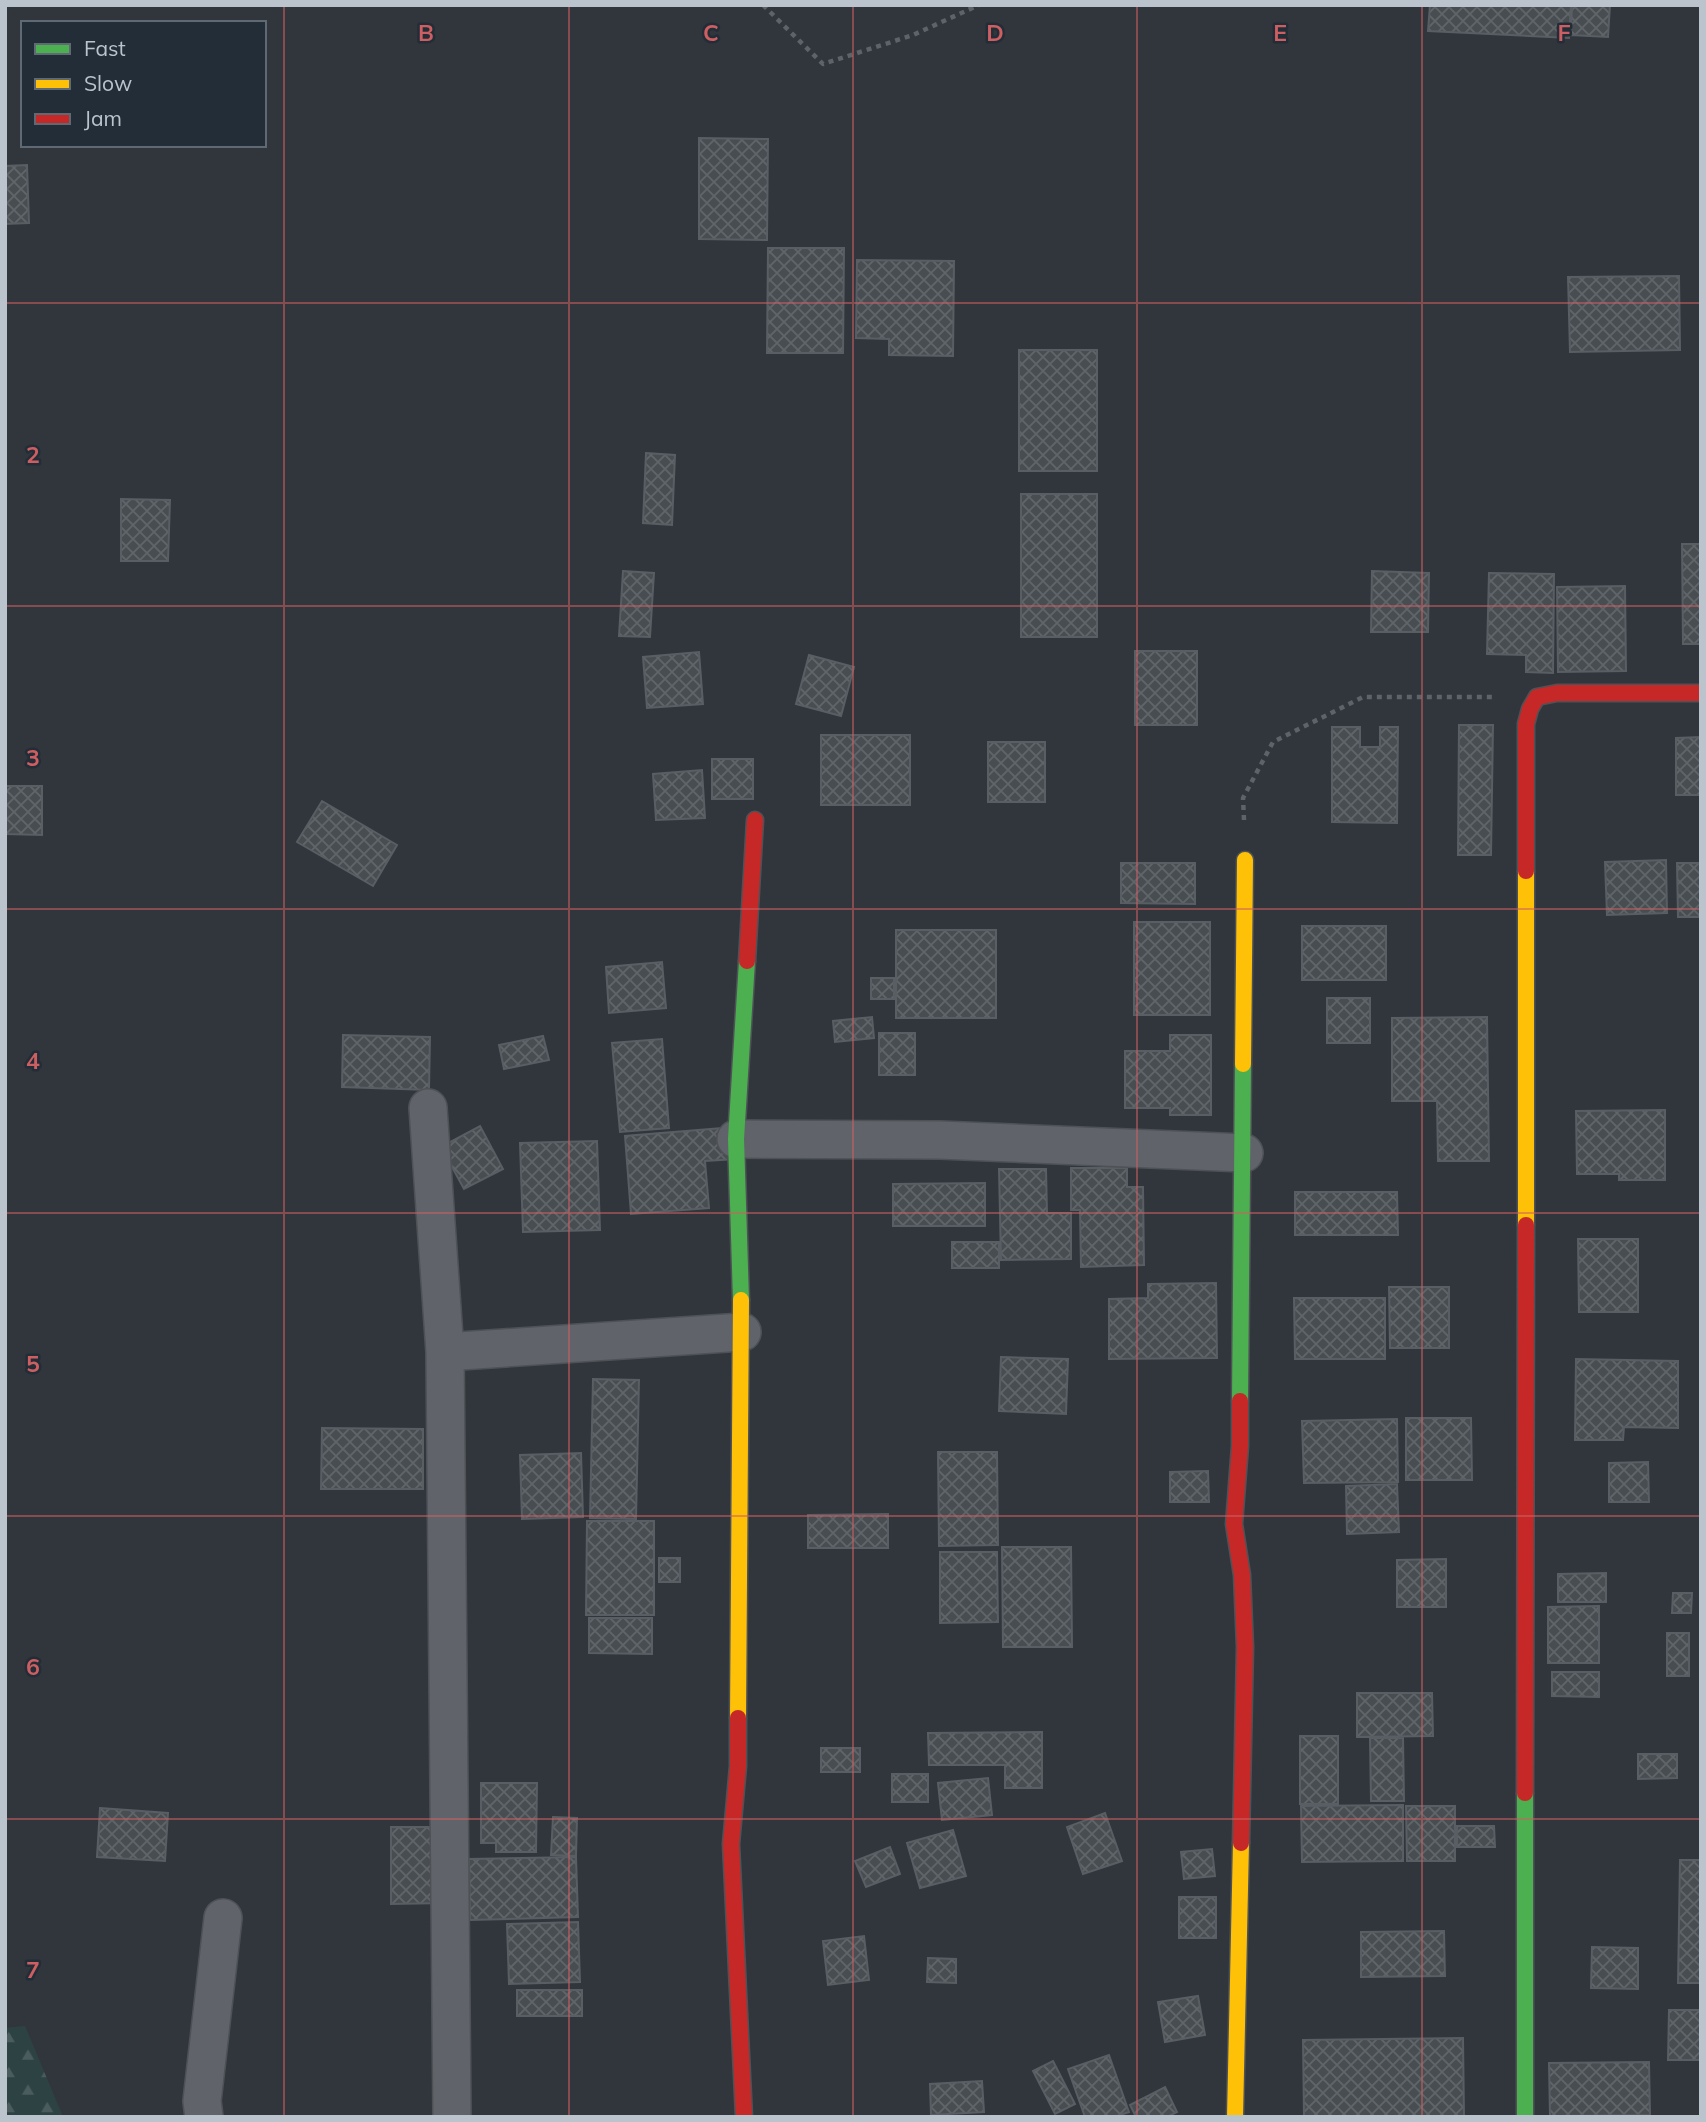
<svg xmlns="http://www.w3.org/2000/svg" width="1706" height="2122" viewBox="0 0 1706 2122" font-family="Mulish,sans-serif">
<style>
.forest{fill:url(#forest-firs)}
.building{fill:url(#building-cross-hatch);stroke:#585e63;stroke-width:2}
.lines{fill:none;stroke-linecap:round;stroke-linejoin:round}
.street-casing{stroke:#4e5257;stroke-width:40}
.fast-casing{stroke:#4e5257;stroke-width:19}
.slow-casing{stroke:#4e5257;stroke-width:19}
.jam-casing{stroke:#4e5257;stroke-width:19}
.path{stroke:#5d6368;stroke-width:4.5;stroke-dasharray:5 5;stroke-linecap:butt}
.street{stroke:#60646a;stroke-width:37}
.fast{stroke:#4caf50;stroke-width:16}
.slow{stroke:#ffc107;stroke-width:16}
.jam{stroke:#c62828;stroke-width:16}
.grid{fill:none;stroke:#cd5e61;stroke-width:2;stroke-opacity:0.55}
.grid-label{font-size:23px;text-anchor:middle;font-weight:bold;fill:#cd5e61;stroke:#222d37;stroke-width:5;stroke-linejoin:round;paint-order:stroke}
</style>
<defs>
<pattern id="forest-firs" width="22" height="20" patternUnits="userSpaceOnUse" patternTransform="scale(1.75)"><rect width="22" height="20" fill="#2d4243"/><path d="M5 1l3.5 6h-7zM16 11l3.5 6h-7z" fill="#4a5c5d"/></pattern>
<pattern id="building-cross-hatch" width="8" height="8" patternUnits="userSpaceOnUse" patternTransform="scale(1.75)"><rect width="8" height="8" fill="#484d52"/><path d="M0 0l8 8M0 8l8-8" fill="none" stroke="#60656a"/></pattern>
</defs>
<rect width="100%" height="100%" fill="#30363c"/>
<path class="forest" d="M25 2026 63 2117H5V2028Z"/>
<path class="building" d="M1430 5H1571L1569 38 1428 31Z
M1572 5H1610L1608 37 1571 35Z
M699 138 768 139 767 240 699 239Z
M27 165 29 223 5 224V166Z
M768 248H844L843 353H767Z
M857 260 954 261 953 356 889 355V339L856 338Z
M1679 276 1680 350 1570 352 1568 277Z
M1019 350H1097V471H1019Z
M646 453 675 455 672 525 643 523Z
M1021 494H1097V637H1021Z
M121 499 170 500 168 561H121Z
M1682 544H1701V644H1683Z
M623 571 654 573 650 637 619 636Z
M1372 571 1429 573 1428 632H1371Z
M1489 573 1554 574 1553 673 1526 672V655L1487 654Z
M1625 586 1626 671 1558 672 1557 587Z
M1135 651H1197V725H1135Z
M699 652 703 704 647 708 643 657Z
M809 655 854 667 841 716 796 704Z
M1459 725H1493L1491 855H1458Z
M1332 727H1360V747H1380V727H1398L1397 823 1332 822Z
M821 735H910V805H821Z
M1701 737V795H1676V738Z
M988 742H1045V802H988Z
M712 759H753V799H712Z
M702 770 705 818 656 820 653 774Z
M5 786H42V835L5 834Z
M322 801 397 845 373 886 297 842Z
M1666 860 1667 913 1607 915 1605 862Z
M1121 863H1195V904L1121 903Z
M1677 863H1701V917H1678Z
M1134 922H1210V1015H1134Z
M1302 926H1386V980H1302Z
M896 930H996V1018H896Z
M662 962 666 1008 609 1013 606 967Z
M871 978H894V999H871Z
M1327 998H1370V1043H1327Z
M872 1017 874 1038 835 1042 833 1021Z
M1487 1017 1489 1161H1438L1437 1101H1392V1018Z
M879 1033H915V1075H879Z
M343 1035 430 1037 429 1090 342 1087Z
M1170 1035H1211V1115H1170V1108H1125V1051H1170Z
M543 1036 549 1060 504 1069 499 1045Z
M662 1039 669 1128 620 1132 612 1043Z
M1665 1110V1180H1619V1174H1577L1576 1111Z
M480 1126 503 1169 464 1189 441 1147Z
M734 1127 736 1159 705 1161 709 1208 631 1214 625 1136Z
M597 1141 600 1230 523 1232 520 1143Z
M1071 1168H1127V1187H1143L1144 1265 1081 1267 1080 1210H1071Z
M999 1169H1046L1047 1213H1071V1259L1001 1260Z
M985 1183V1226H893V1184Z
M1295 1192H1397L1398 1235H1295Z
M1578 1239H1638V1312H1579Z
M952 1242H999V1268H952Z
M1216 1283 1217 1358 1109 1359V1299L1148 1298V1284Z
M1389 1287H1449V1348H1390Z
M1294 1298H1385V1359H1295Z
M1001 1357 1068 1359 1066 1414 999 1411Z
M1576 1359 1678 1361V1428L1624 1427 1623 1440H1575Z
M593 1379 639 1380 636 1519 590 1518Z
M1406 1418H1471L1472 1480H1406Z
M1397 1419 1398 1482 1304 1483 1302 1421Z
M322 1428 423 1429V1489H321Z
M938 1452H997L998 1545 939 1546Z
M581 1453 583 1517 522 1519 520 1455Z
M1648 1462 1649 1502H1609V1463Z
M1208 1471 1209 1502H1170V1472Z
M1397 1484 1399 1532 1347 1534 1346 1486Z
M888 1514V1548H808V1515Z
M587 1521H654V1615H586Z
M1002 1547H1071L1072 1647H1003Z
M940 1552H997L998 1622 940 1623Z
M659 1558H680V1582H659Z
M1446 1559V1607H1397V1560Z
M1606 1573V1602H1558V1574Z
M1673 1593H1692L1691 1613H1672Z
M1599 1606V1663H1548V1607Z
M589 1618H652V1654L589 1653Z
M1667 1633H1689V1676H1667Z
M1552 1672H1599V1697L1552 1696Z
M1357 1693H1432L1433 1736 1357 1737Z
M1042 1732V1788H1005V1765H929L928 1733Z
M1300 1736H1338V1804H1300Z
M1370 1738H1403L1404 1801H1371Z
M821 1748H860V1772H821Z
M1638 1754H1677V1778L1638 1779Z
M892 1774H928V1802H892Z
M988 1778 992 1815 942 1820 938 1783Z
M481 1783H537L536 1852H496V1843H481Z
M1403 1805V1861L1302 1862 1301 1806Z
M1406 1806H1455V1861H1407Z
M100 1808 168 1813 165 1861 97 1857Z
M1105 1813 1122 1861 1083 1874 1067 1827Z
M553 1817 577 1818 576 1856 551 1855Z
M1457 1826H1494L1495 1847H1457Z
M391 1827H445L446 1903 391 1904Z
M953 1830 966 1876 920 1888 907 1843Z
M890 1847 900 1874 866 1887 855 1861Z
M1212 1849 1215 1876 1184 1879 1181 1852Z
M576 1857 578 1917 470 1920 469 1859Z
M1680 1860H1701V1983H1678Z
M1179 1897H1216V1938H1179Z
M578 1922 580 1982 509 1984 507 1924Z
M1444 1931 1445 1976 1361 1977V1932Z
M864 1936 869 1980 828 1985 823 1941Z
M1592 1947 1638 1948V1989L1591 1988Z
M928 1958 956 1959V1983L927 1982Z
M517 1990H582V2016H517Z
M1198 1996 1205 2035 1165 2042 1158 2002Z
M1669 2010H1701V2060H1668Z
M1463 2038 1464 2117H1304L1303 2040Z
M1109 2055 1129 2112 1114 2117H1085L1068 2069Z
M1053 2061 1075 2104 1055 2114 1033 2071Z
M1649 2062 1650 2115 1550 2116 1549 2063Z
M982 2081 984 2112 931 2115 930 2084Z
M1165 2087 1177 2112 1167 2117H1136L1130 2105Z"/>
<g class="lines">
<defs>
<path id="street" d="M428 1108 445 1352 452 2117
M736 1139 940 1140 1244 1153
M445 1352 742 1332
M204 2117 202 2101 223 1918"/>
<path id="fast" d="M741 1300 736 1139 747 961
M1240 1401 1243 1064
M1525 2117V1793"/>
<path id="slow" d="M1243 1064 1245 860
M1526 1225V871
M738 1718 741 1300
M1235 2117 1241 1843"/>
<path id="jam" d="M1526 871V724L1530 709 1537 697 1557 693H1701
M747 961 755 820
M1240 1401V1446L1234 1524 1242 1575 1245 1647 1241 1843
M738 1718V1766L731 1844 744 2117
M1525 1793 1526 1225"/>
</defs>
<use href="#street" class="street-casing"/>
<use href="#fast" class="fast-casing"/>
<use href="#slow" class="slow-casing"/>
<use href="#jam" class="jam-casing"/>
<path class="path" d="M763 5 823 64 913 35 979 5
M1244 820 1243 798 1273 742 1363 697H1493"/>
<use href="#street" class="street"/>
<use href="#fast" class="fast"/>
<use href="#slow" class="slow"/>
<use href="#jam" class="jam"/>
</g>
<path class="grid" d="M284 5V2117M569 5V2117M853 5V2117M1137 5V2117M1422 5V2117M5 303H1701M5 606H1701M5 909H1701M5 1213H1701M5 1516H1701M5 1819H1701"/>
<g class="grid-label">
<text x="426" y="41">B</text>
<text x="711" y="41">C</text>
<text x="995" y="41">D</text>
<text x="1280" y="41">E</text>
<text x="1564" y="41">F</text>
<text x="33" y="463">2</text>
<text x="33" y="766">3</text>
<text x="33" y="1069">4</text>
<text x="33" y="1372">5</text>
<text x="33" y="1675">6</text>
<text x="33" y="1978">7</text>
</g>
<rect width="1706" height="2122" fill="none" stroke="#bbc3cc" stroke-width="14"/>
<rect x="21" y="21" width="245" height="126" fill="#222d37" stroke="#5f6973" stroke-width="2"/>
<rect x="35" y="44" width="35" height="10" fill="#4caf50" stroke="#5f6973" stroke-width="2"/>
<text x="84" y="56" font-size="21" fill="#bbc3cc">Fast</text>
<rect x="35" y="79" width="35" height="10" fill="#ffc107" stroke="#5f6973" stroke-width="2"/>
<text x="84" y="91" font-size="21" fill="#bbc3cc">Slow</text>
<rect x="35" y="114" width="35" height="10" fill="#c62828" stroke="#5f6973" stroke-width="2"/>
<text x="84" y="126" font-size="21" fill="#bbc3cc">Jam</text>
</svg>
